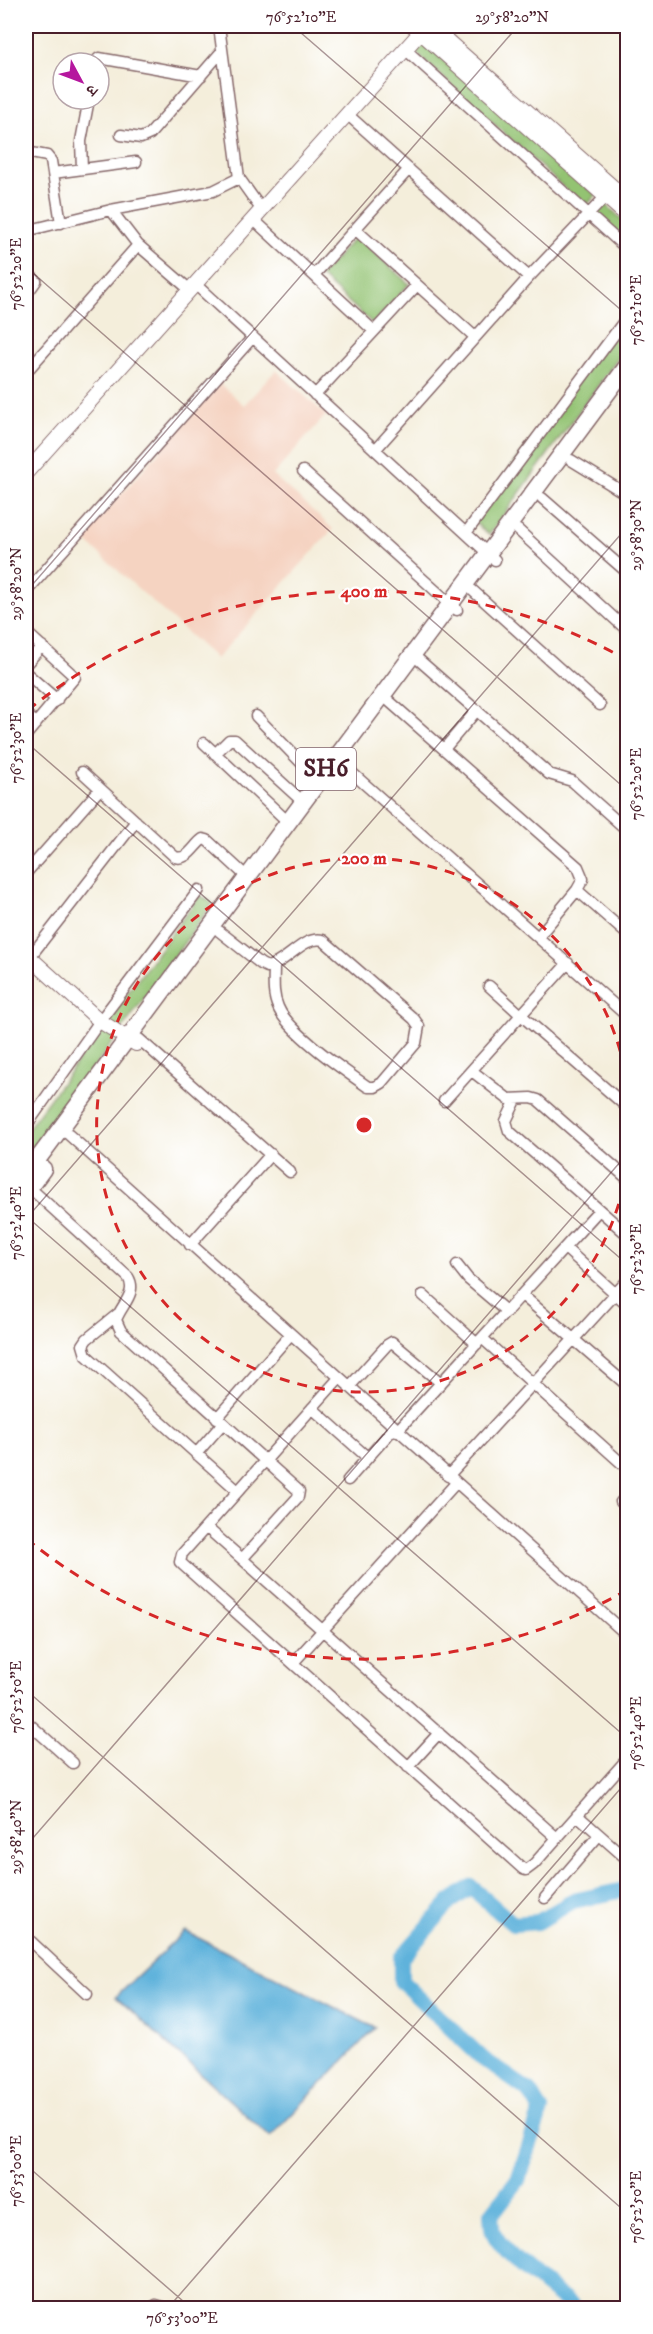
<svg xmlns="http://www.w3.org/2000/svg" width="653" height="2334" viewBox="0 0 653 2334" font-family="'IM FELL DW Pica','Noto Serif Devanagari',serif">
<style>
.built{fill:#f5d3c1}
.green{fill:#93c372;stroke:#6e714e;stroke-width:1.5}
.water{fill:#5fb2db;stroke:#546883;stroke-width:1.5}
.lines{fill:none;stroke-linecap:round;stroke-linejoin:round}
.river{stroke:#5fb2db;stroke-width:16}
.minor-casing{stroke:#866769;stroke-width:13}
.tertiary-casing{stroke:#866769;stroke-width:16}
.secondary-casing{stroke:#866769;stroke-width:17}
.primary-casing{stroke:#866769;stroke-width:19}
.minor{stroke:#fff;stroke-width:10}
.tertiary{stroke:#fff;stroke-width:14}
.secondary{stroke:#fff;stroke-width:15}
.primary{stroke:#fff;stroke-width:16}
.ticks{fill:none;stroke:#4a1f2b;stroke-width:1.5;stroke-opacity:0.45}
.ring{fill:none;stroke:#d62828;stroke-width:3;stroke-dasharray:10 8}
.labels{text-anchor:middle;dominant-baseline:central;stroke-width:4.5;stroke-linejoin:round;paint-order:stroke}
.shield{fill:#fff;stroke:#80626b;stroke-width:1.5}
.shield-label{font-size:24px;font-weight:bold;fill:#4a1f2b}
.centre{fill:#d62828;stroke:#fff;stroke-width:3}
.ring-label{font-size:18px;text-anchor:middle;font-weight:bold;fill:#d62828;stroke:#fff;stroke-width:4.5;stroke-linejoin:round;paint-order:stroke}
.neatline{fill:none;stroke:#4a1f2b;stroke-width:2}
.ticks-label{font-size:15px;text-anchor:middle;fill:#4a1f2b}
</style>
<rect width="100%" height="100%" fill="#fff"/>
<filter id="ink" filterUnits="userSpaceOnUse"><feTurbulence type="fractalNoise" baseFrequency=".0167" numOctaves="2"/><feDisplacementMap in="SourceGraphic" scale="12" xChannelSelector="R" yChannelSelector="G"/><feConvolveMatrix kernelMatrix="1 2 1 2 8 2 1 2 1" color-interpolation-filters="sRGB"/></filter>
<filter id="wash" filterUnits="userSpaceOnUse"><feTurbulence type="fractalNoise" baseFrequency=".008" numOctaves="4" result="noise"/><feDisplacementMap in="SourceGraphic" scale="24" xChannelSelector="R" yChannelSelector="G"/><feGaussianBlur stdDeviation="1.35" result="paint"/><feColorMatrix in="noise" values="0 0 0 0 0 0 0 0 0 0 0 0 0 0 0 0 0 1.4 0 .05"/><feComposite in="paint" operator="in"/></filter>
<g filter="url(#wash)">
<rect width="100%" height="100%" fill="#f4eedb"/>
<path class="built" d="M276 370 326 415 273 475 333 529 216 659 82 538 220 384 244 405Z"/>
<path class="green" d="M423 42 596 195 585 207 415 52Z
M602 201 627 224V245L592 213Z
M356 236 409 284 373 324 320 276Z
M627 311V346L489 535 472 520Z
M200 895 213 903 26 1162V1131Z"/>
<path class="water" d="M185 1931 375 2028 270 2137 116 1997Z"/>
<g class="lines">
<path class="river" d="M575 2308C552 2290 507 2259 494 2234 491 2229 492 2221 491 2215L518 2180 541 2110 529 2091 483 2059 401 1981V1958L450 1902 471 1887 513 1924 538 1922 573 1901 628 1889"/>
</g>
</g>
<g filter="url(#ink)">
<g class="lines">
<defs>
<path id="minor" d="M219 26 239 178 261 209
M405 49 628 250
M94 63 99 58 201 76
M347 114 529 277
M121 135 141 138 150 134 222 51
M26 152 47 156 51 161 61 223
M82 169 81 141 89 99
M53 173 136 162
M111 210 138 245 190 290
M253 219 374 331
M355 229 475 337
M26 231 111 210 213 191 239 178
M314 275 409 169
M26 280 33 278 36 281 26 295
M195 284 495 560
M26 372 138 245
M315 395 417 285
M375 450 529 277 609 193
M571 460 628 495
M303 471 457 610
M542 498 628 573
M518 530 628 631
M466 533 628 316
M472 590 600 705
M26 592 253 337
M26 632 75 677 26 735
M419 660 549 774 572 781 628 831
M26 664 42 646
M26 673 57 700
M389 701 578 867 583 879 577 890
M26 714 36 724
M256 716 318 780
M204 743 287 821
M444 749 477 710
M215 754 229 740H235L302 801
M342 764 628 1017
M82 772 175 857C188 861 194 845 203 839L207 840 246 876
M26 873 100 789
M219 931 261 964 267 967C287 963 303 935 323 940L414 1019 419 1026 416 1043 382 1083 375 1087H368C345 1071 288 1032 278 1007 272 994 274 979 274 966
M538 937 577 890 628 935
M26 962 136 821
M568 963 521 1015 628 1108
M139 1039 290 1172
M472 1071 508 1099 531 1098 538 1100 628 1179
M516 1100 506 1121 509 1131 628 1235
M444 1101 521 1015 489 986
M26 1126 100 1021 199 890
M69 1135 628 1636
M29 1187 128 1277C138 1293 121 1305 116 1320L121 1331 299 1491 298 1497 242 1559
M190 1245 271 1154
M565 1248 628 1305
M457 1265 468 1279 507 1312
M423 1295 477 1344
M522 1295 628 1386
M118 1314 87 1339 83 1345 86 1355 238 1491
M482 1338 628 1469
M339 1378 182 1554 180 1562 183 1565 523 1869 526 1870 534 1864 628 1758
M349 1387 387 1345 392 1342 441 1383
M312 1408 367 1457
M217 1418 291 1334
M397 1431 599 1210
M196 1454 223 1423
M448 1476 628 1280
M348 1480 394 1428
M621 1502 628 1495
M206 1527 557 1838
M293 1663 456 1483
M26 1721 73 1763
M408 1767 439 1733
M577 1815 628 1860
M545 1898 599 1835
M26 1937 87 1994
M151 2308 156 2305 166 2308"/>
<path id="tertiary" d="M26 473 426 26
M26 954 100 1021 136 1044"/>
<path id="secondary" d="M414 26 628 216
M430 26 628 201"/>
<path id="primary" d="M26 1175 628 365
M26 1192 43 1169"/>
</defs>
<use href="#minor" class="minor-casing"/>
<use href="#tertiary" class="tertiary-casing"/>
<use href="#secondary" class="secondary-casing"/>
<use href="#primary" class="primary-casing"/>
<use href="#minor" class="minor"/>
<use href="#tertiary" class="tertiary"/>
<use href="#secondary" class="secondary"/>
<use href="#primary" class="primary"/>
</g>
</g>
<path class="ticks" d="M293 26 628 316M26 267 628 791M26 592 518 26M26 742 628 1265M26 1216 628 1739M26 1219 628 526M26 1690 628 2214M26 1846 628 1153M26 2165 191 2308M168 2308 628 1780"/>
<g class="ring">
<path d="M627 1169A267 267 0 1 1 627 1081"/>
<path d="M627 1590A534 534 0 0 1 28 1540M28 710A534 534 0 0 1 627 660"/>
</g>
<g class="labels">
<rect class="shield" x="296" y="748" width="60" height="42" rx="4.5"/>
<g class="shield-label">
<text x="326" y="769">SH6</text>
</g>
</g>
<circle cx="364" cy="1125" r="9" class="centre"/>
<g class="ring-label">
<text x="364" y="597">400 m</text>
<text x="364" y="864">200 m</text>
</g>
<rect width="653" height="2334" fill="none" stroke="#fff" stroke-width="66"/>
<g transform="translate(81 81) rotate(131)"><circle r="28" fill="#ffffff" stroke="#b7a5aa" stroke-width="1.5"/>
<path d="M0-4.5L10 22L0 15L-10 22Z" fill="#b5179e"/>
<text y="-9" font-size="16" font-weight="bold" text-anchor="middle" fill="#4a1f2b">उ</text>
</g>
<rect x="33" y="33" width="587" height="2268" class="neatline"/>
<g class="ticks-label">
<text x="301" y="22">76°52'10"E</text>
<text x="512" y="22">29°58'20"N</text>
<text transform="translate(16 274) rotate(-90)" y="5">76°52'20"E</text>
<text transform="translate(636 310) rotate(-90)" y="5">76°52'10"E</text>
<text transform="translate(636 535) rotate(-90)" y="5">29°58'30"N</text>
<text transform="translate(16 584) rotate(-90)" y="5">29°58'20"N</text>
<text transform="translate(16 748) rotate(-90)" y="5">76°52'30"E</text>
<text transform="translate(636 784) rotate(-90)" y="5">76°52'20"E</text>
<text transform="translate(16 1223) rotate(-90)" y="5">76°52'40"E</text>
<text transform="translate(636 1259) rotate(-90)" y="5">76°52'30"E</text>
<text transform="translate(16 1697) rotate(-90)" y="5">76°52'50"E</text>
<text transform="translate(636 1733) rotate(-90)" y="5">76°52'40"E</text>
<text transform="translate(16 1837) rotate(-90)" y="5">29°58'40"N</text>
<text transform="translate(16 2171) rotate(-90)" y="5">76°53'00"E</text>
<text transform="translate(636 2207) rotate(-90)" y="5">76°52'50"E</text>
<text x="182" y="2323">76°53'00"E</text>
</g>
</svg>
